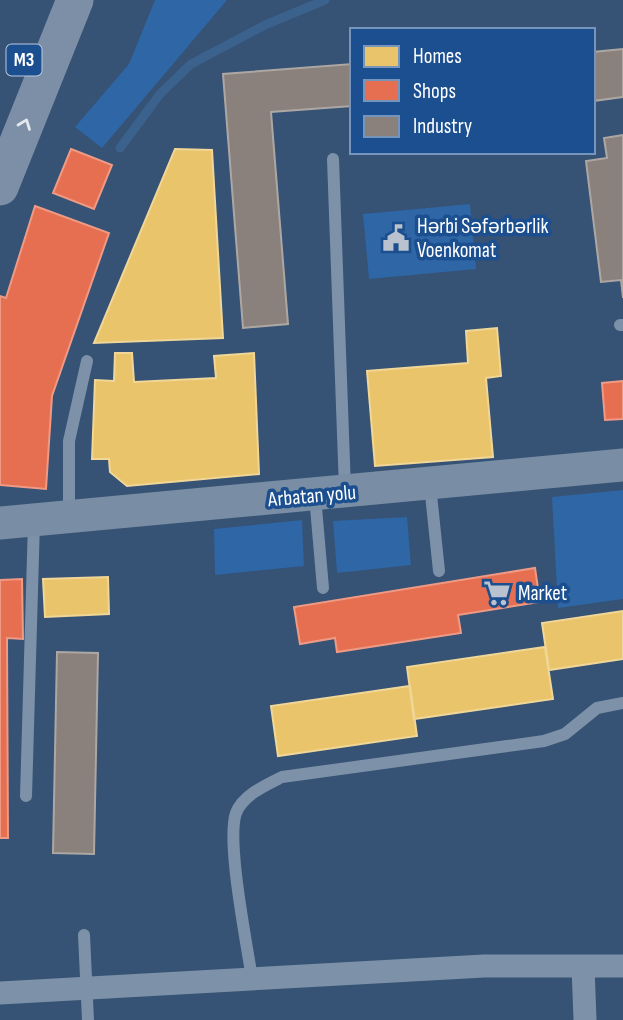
<svg xmlns="http://www.w3.org/2000/svg" width="623" height="1020" viewBox="0 0 623 1020" font-family="'Sofia Sans Condensed',sans-serif">
<style>
.green{fill:#2f66a5}
.homes{fill:#e9c46a;stroke:#f0d697;stroke-width:2}
.shops{fill:#e76f51;stroke:#ee9a85;stroke-width:2}
.industry{fill:#8a817c;stroke:#ada7a3;stroke-width:2}
.lines{fill:none;stroke-linecap:round;stroke-linejoin:round}
.stream{stroke:#3b618d;stroke-width:9}
.lane{stroke:#7d92a8;stroke-width:12}
.street{stroke:#7d92a8;stroke-width:23}
.secondary{stroke:#798da4;stroke-width:33}
.primary{stroke:#7d8ea7;stroke-width:37}
.oneway{stroke:#e5e8ed}
.labels{text-anchor:middle;dominant-baseline:central;stroke-width:7;stroke-linejoin:round;paint-order:stroke}
.shield{fill:#1b4f8f;stroke:#bbcadd;stroke-width:2}
.shield-label{font-size:19px;font-weight:bold;fill:#fff}
.poi-label{font-size:21px;fill:#fff;stroke:#1b4f8f;text-anchor:start}
.street-label{font-size:21px;fill:#fff;stroke:#1b4f8f}
</style>
<rect width="100%" height="100%" fill="#365274"/>
<path class="green" d="M155 0H227L102 148 75 127 129 64Z
M470 204 476 269 369 279 363 214Z
M623 490V599L558 608 552 497Z
M407 517 411 565 337 573 333 521Z
M302 520 304 566 215 575 214 529Z"/>
<path class="homes" d="M175 149 212 150 223 338 94 343Z
M497 328 501 376 486 378 493 457 375 466 367 371 468 363 466 331Z
M115 353H132L134 382 216 378 214 356 254 353 259 474 127 486 110 472 109 459H92L95 380 114 381Z
M108 577 109 614 45 617 43 579Z
M623 611V659L549 670 542 623Z
M545 647 553 699 414 719 407 667Z
M410 686 417 736 278 756 271 706Z"/>
<path class="shops" d="M71 149 112 165 94 209 53 193Z
M35 206 109 233 52 396 46 489 0 485V296L6 298Z
M623 381V419L605 420 602 383Z
M535 568 540 602 458 615 461 633 337 652 335 638 300 644 294 607Z
M22 579 23 639 7 638 8 838H0V580Z"/>
<path class="industry" d="M623 49V97L593 101V52Z
M352 64V109V106L271 112 288 324 243 328 223 74Z
M623 135V298L621 280 601 282 586 161 607 158 604 138Z
M57 652 98 653 94 854 53 853Z"/>
<g class="lines">
<path class="stream" d="M120 148 160 94 191 64 265 25 325 0"/>
<path class="lane" d="M333 159 345 489
M620 325H623
M430 485 439 571
M315 496 323 588
M69 515V441L87 361
M26 796 34 522
M84 935 88 1020
M252 979C247 944 226 841 236 813 243 795 266 785 282 777L544 741 565 734 597 708 623 703"/>
<path class="street" d="M583 966 585 1020
M0 993 484 966H623"/>
<path class="secondary" d="M0 523 623 465"/>
<path class="primary" d="M0 187 75 0"/>
</g>
<defs><path id="oneway-chevron" d="M-2-3.5L2.5 0L-2 3.5" fill="none" stroke-width="1.6" stroke-linecap="round" stroke-linejoin="round" transform="scale(1.75)"/></defs>
<use class="oneway" href="#oneway-chevron" transform="translate(25 124) rotate(-69)"/>
<defs>
<symbol id="civic-bare" viewBox="-9 -9 18 18"><path d="M-.6-6.5H3V-4.5H.6V-3L4-1V1h2V6H-6V1h2V-1L-.6-3ZM-1.2 2.5V6h2.4V2.5Z" fill="#b9c2ce" stroke="#1b4f8f" stroke-width="2.5" paint-order="stroke"/></symbol>
<symbol id="supermarket-bare" viewBox="-9 -9 18 18"><path d="M-6-5.5h2.5l.6 2H6L4.5 2H-2.5L-4.4-4H-6ZM-1.5 3.2a1.3 1.3 0 1 0 .1 0ZM3 3.2a1.3 1.3 0 1 0 .1 0Z" fill="#b9c2ce" stroke="#1b4f8f" stroke-width="2.5" paint-order="stroke"/></symbol>
</defs>
<g fill-rule="evenodd">
<use href="#civic-bare" x="377" y="219" width="38" height="38"/>
<use href="#supermarket-bare" x="478" y="574" width="38" height="38"/>
</g>
<g class="labels">
<rect class="shield" x="6.5" y="44.5" width="35" height="31" rx="5"/>
<g class="shield-label">
<text x="24" y="60">M3</text>
</g>
<g class="poi-label">
<text x="417" y="226">Hərbi Səfərbərlik<tspan x="417" dy="24">Voenkomat</tspan></text>
<text x="518" y="593">Market</text>
</g>
<g class="street-label">
<text transform="translate(312 496) rotate(-5)">Arbatan yolu</text>
</g>
</g>
<rect x="350" y="28" width="245" height="126" fill="#1b4f8f" stroke="#7695bc" stroke-width="2"/>
<rect x="364" y="46" width="35" height="21" fill="#e9c46a" stroke="#7695bc" stroke-width="2"/>
<text x="413" y="63" font-size="21" fill="#ffffff">Homes</text>
<rect x="364" y="80" width="35" height="21" fill="#e76f51" stroke="#7695bc" stroke-width="2"/>
<text x="413" y="98" font-size="21" fill="#ffffff">Shops</text>
<rect x="364" y="116" width="35" height="21" fill="#8a817c" stroke="#7695bc" stroke-width="2"/>
<text x="413" y="133" font-size="21" fill="#ffffff">Industry</text>
</svg>
